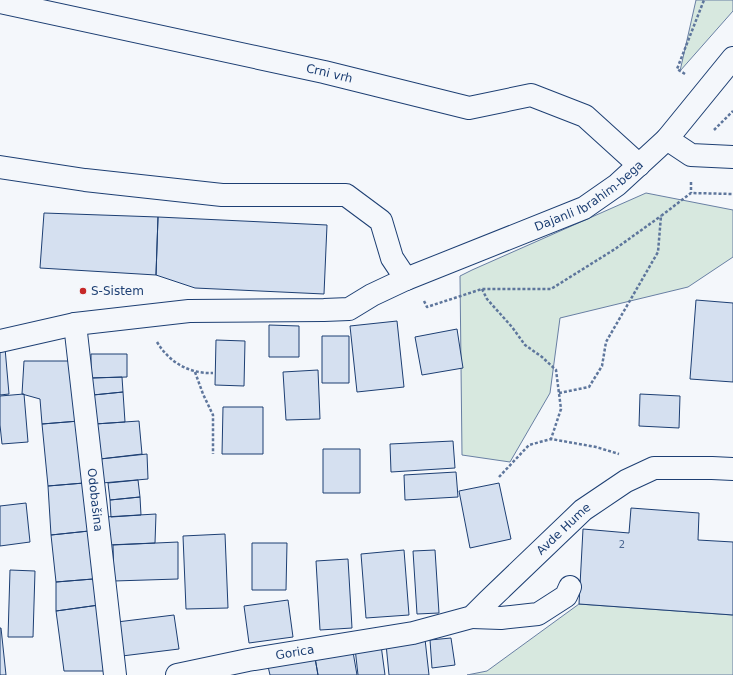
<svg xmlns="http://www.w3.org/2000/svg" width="733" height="675" viewBox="0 0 733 675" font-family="'DejaVu Sans',sans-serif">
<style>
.green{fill:#d7e8df;stroke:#687fa3}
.building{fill:#d5e0f0;stroke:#1d3f73}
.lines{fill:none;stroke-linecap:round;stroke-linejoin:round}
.minor-casing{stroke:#1d3f73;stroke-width:24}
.path{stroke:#5e769c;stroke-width:2.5;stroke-dasharray:3 2;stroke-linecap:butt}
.minor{stroke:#f4f7fb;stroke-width:22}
.poi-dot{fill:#c62828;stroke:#f4f7fb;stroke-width:1.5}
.labels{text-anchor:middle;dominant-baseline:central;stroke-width:3;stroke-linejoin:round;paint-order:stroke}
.number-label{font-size:10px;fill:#4b6792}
.street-label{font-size:12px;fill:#1d3f73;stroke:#f4f7fb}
.poi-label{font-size:12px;fill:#1d3f73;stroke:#f4f7fb;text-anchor:start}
</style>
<rect width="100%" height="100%" fill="#f4f7fb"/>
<path class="green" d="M696 0H733V11L680 71Z
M646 193 733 210V257L688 287 560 318 550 393 510 462 462 455 460 276 472 270Z
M579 604 733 615V675H467L487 671Z"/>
<path class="building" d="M44 213 158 217 156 275 40 268Z
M158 217 327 225 324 294 195 288 156 275Z
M696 300 733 303V382L690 379Z
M397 321 404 387 357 392 350 326Z
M269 325 299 326V357H269Z
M457 329 463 368 422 375 415 337Z
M322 336H349V383H322Z
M216 340 245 341 244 386 215 385Z
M0 348H5L9 394 0 395Z
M91 354H127V377L91 378Z
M24 361H74L79 421 42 424 40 399 22 394Z
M318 370 320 419 286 420 283 372Z
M122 377 123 392 93 395 91 378Z
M123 392 125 422 95 424 93 395Z
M24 394 28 442 2 444 0 425V396Z
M640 394 680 396 679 428 639 426Z
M223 407H263V454H222Z
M79 421 84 483 48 486 42 424Z
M139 421 142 454 100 459 95 424Z
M453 441 455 468 391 472 390 444Z
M323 449H360V493H323Z
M147 454 148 479 102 483 100 459Z
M456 472 458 497 405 500 404 475Z
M138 480 140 497 110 500 108 483Z
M84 483 89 531 51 535 48 486Z
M499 483 511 539 470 548 459 491Z
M140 497 141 515 111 517 110 500Z
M26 503 30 542 0 546V506Z
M631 508 699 513 698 540 733 542V615L579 604 583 529 629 533Z
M156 514 155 543 107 545 105 517Z
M89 531 93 579 56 582 51 535Z
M225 534 228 608 186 609 183 536Z
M178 542V579L114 581 113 545Z
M252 543H287L286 590H252Z
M404 550 409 615 366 618 361 554Z
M435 550 439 613 417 614 413 551Z
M348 559 352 628 320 630 316 561Z
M10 570 35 571 33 637H8Z
M93 579 99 605 56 611V582Z
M288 600 293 637 249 643 244 606Z
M99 605 105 671H64L56 611Z
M174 615 179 649 122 656 117 622Z
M0 628H1L6 675H0Z
M451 638 455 665 432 668 430 640Z
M425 639 429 675H389L386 644Z
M381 645 385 675H358L355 648Z
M352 646 357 675H318L314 652Z
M314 652 318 675H270L267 662Z"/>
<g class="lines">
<defs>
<g id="minor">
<path id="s1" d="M0 2 324 72 469 108 531 95 585 116 639 165"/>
<path d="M667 139 691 155 733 157"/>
<path d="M0 167 85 180 222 195H346L381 221 392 258 406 279"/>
<path id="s2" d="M75 324 115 675"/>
<path id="s3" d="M0 341 75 324 189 311 324 310 349 309 372 295 406 279 584 208 617 185 667 139 733 58"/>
<path d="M472 617 501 618 538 614 566 596 570 587"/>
<path id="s4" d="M177 675 248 660 413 633 472 617 488 601 583 510 626 481 654 468H712L733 469"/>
</g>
</defs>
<use href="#minor" class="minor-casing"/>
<path class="path" d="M685 74 677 69 704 0
M714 130 733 111
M691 182V193
M482 289 487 299 512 327 525 345 542 357 556 370 561 409 551 439
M424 301 427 307 482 289H551L615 249 661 216
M157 342C169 362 189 374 213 373
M195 372 203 394 213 415V454
M559 393 589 387 602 366 606 342 658 252 661 216 691 193 733 194
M499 477 529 445 551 439 596 447 619 454"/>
<use href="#minor" class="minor"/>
</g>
<circle class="poi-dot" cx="83" cy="291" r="4"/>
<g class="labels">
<g class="number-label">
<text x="622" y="544">2</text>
</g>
<g class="street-label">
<text stroke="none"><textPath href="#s1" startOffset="337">Crni vrh</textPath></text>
<text stroke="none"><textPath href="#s3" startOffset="618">Dajanli Ibrahim-bega</textPath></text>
<text stroke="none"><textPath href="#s2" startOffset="177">Odobašina</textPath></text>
<text stroke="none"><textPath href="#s4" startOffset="428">Avde Hume</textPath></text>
<text stroke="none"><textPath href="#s4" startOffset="120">Gorica</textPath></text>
</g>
<g class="poi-label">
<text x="91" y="291">S-Sistem</text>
</g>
</g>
</svg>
